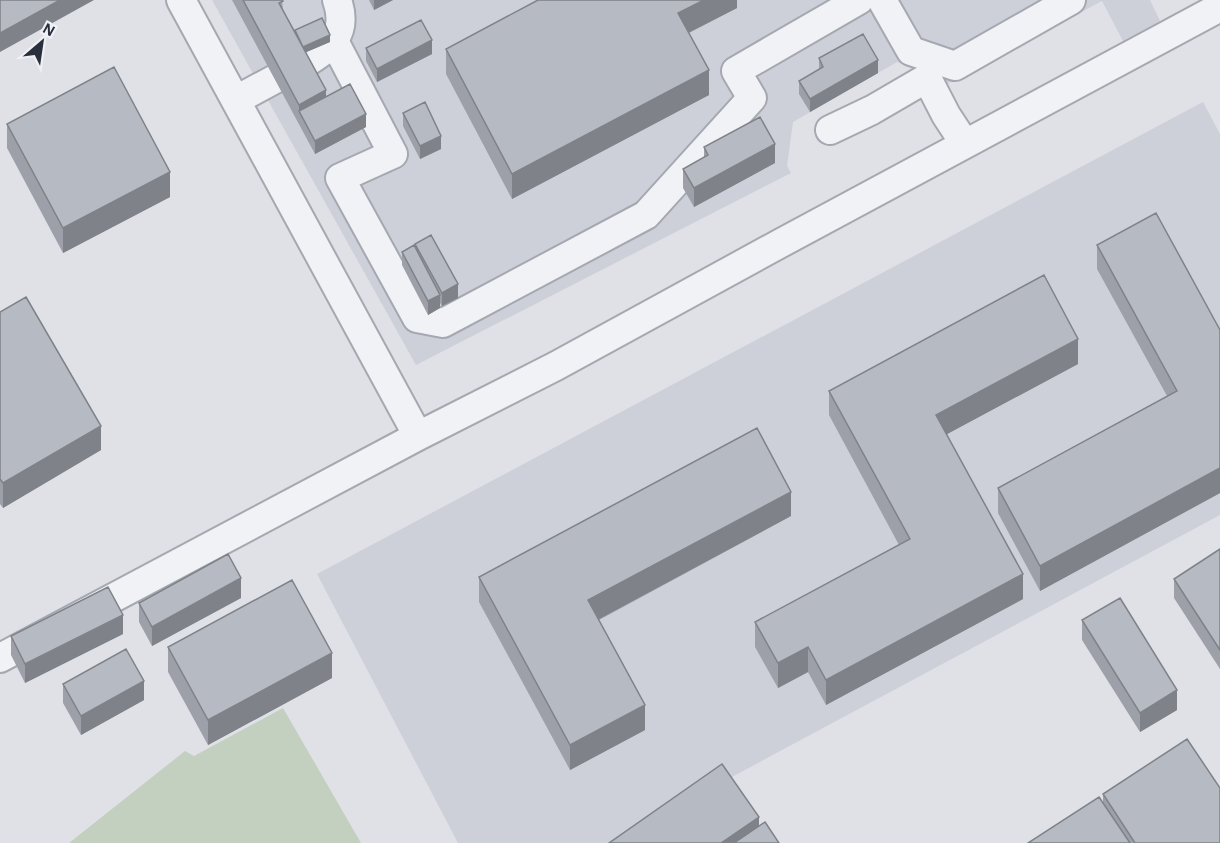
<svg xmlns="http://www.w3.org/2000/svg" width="1220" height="843" viewBox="0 0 1220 843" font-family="'Alegreya Sans',sans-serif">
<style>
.built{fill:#cdd0d9}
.green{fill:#c3d0c0}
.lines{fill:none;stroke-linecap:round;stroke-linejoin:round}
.minor-casing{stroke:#a5a8b1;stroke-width:32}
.minor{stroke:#f1f2f5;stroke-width:28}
.wall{fill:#9da0a8}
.shaded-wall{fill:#7f8288}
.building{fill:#b6bac3;stroke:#7f8288;stroke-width:1.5}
</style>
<rect width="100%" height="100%" fill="#dfe1e7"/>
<path class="built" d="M212 0H1150L1160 21 1123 41 1102 1 943 86 938 77 897 62 793 122 787 166 791 173 416 365Z
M1203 102 1220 134V515L609 843H458L317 574Z"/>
<path class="green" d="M283 708 361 843H69L185 751 194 756Z"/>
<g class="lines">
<defs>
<path id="minor" d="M181 0 418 436
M882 0 911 51 955 66 1071 0
M334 41 393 154 340 178 417 318 443 323 646 215 752 98 736 71 859 0
M302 65C330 49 349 34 337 0
M236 100 275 79
M830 130 872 110 927 78 946 115 965 144
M0 658 418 436 556 366 781 243 1220 7"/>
</defs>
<use href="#minor" class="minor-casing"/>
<use href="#minor" class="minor"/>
</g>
<path class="wall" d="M232 0H282L283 10 295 31 330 42 306 52 326 97 366 127 315 154Z
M369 0H393L374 10Z
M737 0V8L689 33 709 95 512 199 446 74V49Z
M366 48 432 54 377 82 366 61Z
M819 58 878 73 810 112 799 94V81L819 70Z
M403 113 441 149 420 159 403 126Z
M7 124 170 197 63 253 7 148Z
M704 147 775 163 694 207 683 188V169L704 158Z
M415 244 458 298 442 306 440 303V308L428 315 402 265V252L415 249Z
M1097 245 1220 330V493L1040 591 998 513V488L1167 396 1097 269Z
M0 312 101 450 3 508 0 504Z
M1078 364 947 434 1023 599 826 705 808 672 778 688 755 647V622L899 545 829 415V391Z
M791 516 599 620 645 730 570 770 479 602V577Z
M1220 549V669L1174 598V579Z
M241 598 152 646 139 622V603Z
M1082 620 1177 710 1140 732 1082 640Z
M123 634 25 683 11 655V636Z
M168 647 332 678 208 745 168 672Z
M63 684 144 700 81 735 63 703Z
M1103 794 1220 843H1028L1103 802Z"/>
<path class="shaded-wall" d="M60 0H94L0 52V33Z
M374 0H393L374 10Z
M704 0H737V8L678 38V13Z
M330 35V42L302 54V47Z
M432 40V54L377 82V69Z
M878 60V73L810 112V99Z
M709 70V95L512 199V174Z
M326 90V110L299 111V105Z
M366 114V127L315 154V141Z
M441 136V149L420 159V146Z
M775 144V163L694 207V188Z
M170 172V197L63 253V228Z
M458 284V298L442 306V293Z
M440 295V308L428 315V301Z
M1078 339V364L936 440V415Z
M101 426V450L3 508V483Z
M1220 468V493L1040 591V566Z
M791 492V516L588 625V600Z
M1023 574V599L826 705V680Z
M241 578V598L152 646V627Z
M123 615V634L25 683V664Z
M808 647V672L778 688V663Z
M332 653V678L208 745V720Z
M144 681V700L81 735V716Z
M1177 690V710L1140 732V713Z
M645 705V730L570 770V745Z
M759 817V842L757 843H721Z"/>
<path class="building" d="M0 0H60L0 33Z
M243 0H282L283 1 279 3 326 90 299 105Z
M538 0H704L678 13 709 70 512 174 446 49Z
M322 18 330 35 303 47 295 30Z
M421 20 432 40 377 69 366 48Z
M863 34 878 60 810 99 799 81 823 67 819 58Z
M114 67 170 172 63 228 7 124Z
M350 84 366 114 315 141 299 111Z
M425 102 441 136 420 146 403 113Z
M760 117 775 144 694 188 683 169 708 155 704 147Z
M1156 213 1220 330V468L1040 566 998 488 1177 391 1097 245Z
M431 235 458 284 442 293 415 244Z
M414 245 440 295 428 301 402 252Z
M1044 275 1078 339 936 415 1023 574 826 680 808 647 778 663 755 622 910 539 829 391Z
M26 297 101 426 3 483 0 479V312Z
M757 428 791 492 588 600 645 705 570 745 479 577Z
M1220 549V650L1174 579Z
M228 554 241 578 152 627 139 603Z
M292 580 332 653 208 720 168 647Z
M108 587 123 615 25 664 11 636Z
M1120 598 1177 690 1140 713 1082 620Z
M126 649 144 681 81 716 63 684Z
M1187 739 1220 788V843H1135L1103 794Z
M722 764 759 817 721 843H609Z
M1099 797 1130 843H1028Z
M765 822 779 843H734Z"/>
<g transform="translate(42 42) rotate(29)" stroke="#eef0f5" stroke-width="4.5" paint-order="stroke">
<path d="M0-4.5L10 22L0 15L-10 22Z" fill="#292f3d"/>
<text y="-9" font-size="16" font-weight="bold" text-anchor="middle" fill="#292f3d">N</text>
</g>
</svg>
